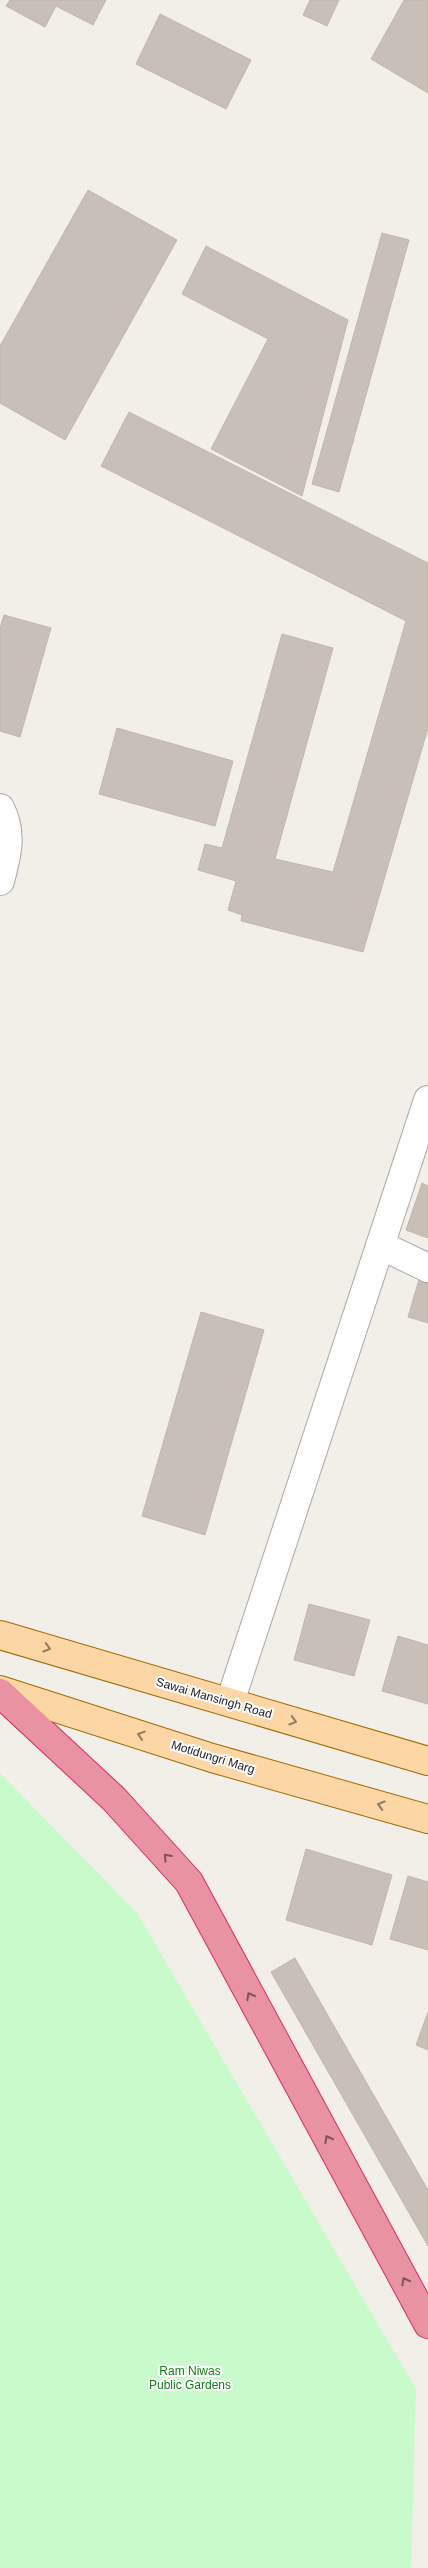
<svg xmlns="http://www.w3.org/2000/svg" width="428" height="2568" viewBox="0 0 428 2568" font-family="Helvetica,sans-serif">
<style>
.park{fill:#c8facc}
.building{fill:#c7bfb8;stroke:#c4b6ab}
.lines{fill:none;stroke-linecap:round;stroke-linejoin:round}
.minor-casing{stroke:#a9a9a9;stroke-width:30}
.major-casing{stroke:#a06b00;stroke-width:30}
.highway-casing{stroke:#dc2a67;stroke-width:30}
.minor{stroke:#fff;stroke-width:28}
.major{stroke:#fcd6a4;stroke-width:28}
.highway{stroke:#e892a2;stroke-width:28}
.oneway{stroke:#8f7c63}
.oneway2{stroke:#7b545c}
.labels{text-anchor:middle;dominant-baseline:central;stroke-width:4;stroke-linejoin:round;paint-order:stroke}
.street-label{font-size:12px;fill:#222;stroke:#fff}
.park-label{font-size:12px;fill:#0c8416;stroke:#fff}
</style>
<rect width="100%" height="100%" fill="#f2efe9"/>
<path class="park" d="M0 1773 137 1913 416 2389 411 2568H0Z"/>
<path class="building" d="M10 0H106L93 25 56 6 45 27 6 6Z
M310 0H339L327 26 303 15Z
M404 0H428V93L371 59Z
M160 14 251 60 226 109 136 64Z
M88 190 177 240 65 440 0 403V346Z
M382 233 409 240 339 492 312 484Z
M206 246 348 320 302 496 211 449 268 339 182 294Z
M129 412 428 563V728L363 952 241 921 242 915 228 910 236 881 198 870 205 844 222 848 282 634 333 648 275 859 333 872 406 621 101 466Z
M4 615 51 628 20 737 0 731V628Z
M117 728 233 761 215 826 99 794Z
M422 1183 428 1186V1238L406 1230Z
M420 1276 428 1279V1323L408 1317Z
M201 1312 264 1330 205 1535 142 1516Z
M309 1604 370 1620 354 1676 294 1660Z
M398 1636 428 1645V1704L382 1691Z
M306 1849 392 1875 372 1945 286 1920Z
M408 1876 428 1882V1950L390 1939Z
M295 1958 428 2190V2246L271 1972Z
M428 2012V2050L416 2045Z"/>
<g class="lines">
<defs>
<path id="minor" d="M0 808C13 833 7 855 0 881
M380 1245 428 1268
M230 1702 428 1100"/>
<path id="major" d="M0 1635 428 1761
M0 1690 212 1758 428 1819"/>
<path id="highway" d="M0 1693 114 1799 189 1882 428 2324"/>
</defs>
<use href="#minor" class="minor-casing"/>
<use href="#major" class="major-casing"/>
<use href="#highway" class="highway-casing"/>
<use href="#minor" class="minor"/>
<use href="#major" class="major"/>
<use href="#highway" class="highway"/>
</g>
<defs><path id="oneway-chevron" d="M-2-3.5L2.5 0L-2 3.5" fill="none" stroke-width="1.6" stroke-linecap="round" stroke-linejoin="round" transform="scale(1.25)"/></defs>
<g class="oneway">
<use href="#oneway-chevron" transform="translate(47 1648) rotate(16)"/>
<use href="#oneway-chevron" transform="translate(293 1721) rotate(17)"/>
<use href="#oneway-chevron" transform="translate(141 1735) rotate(-162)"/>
<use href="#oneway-chevron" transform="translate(381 1805) rotate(-164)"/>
</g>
<g class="oneway2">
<use href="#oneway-chevron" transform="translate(167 1857) rotate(-132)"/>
<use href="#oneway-chevron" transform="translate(250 1996) rotate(-118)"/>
<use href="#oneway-chevron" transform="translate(328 2139) rotate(-118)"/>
<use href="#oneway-chevron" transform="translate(405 2281) rotate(-118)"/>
</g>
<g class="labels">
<g class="street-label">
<text transform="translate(214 1698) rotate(16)">Sawai Mansingh Road</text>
<text transform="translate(213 1757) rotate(17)">Motidungri Marg</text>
</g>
<g class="park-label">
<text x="190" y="2371">Ram Niwas<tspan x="190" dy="14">Public Gardens</tspan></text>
</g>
</g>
</svg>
